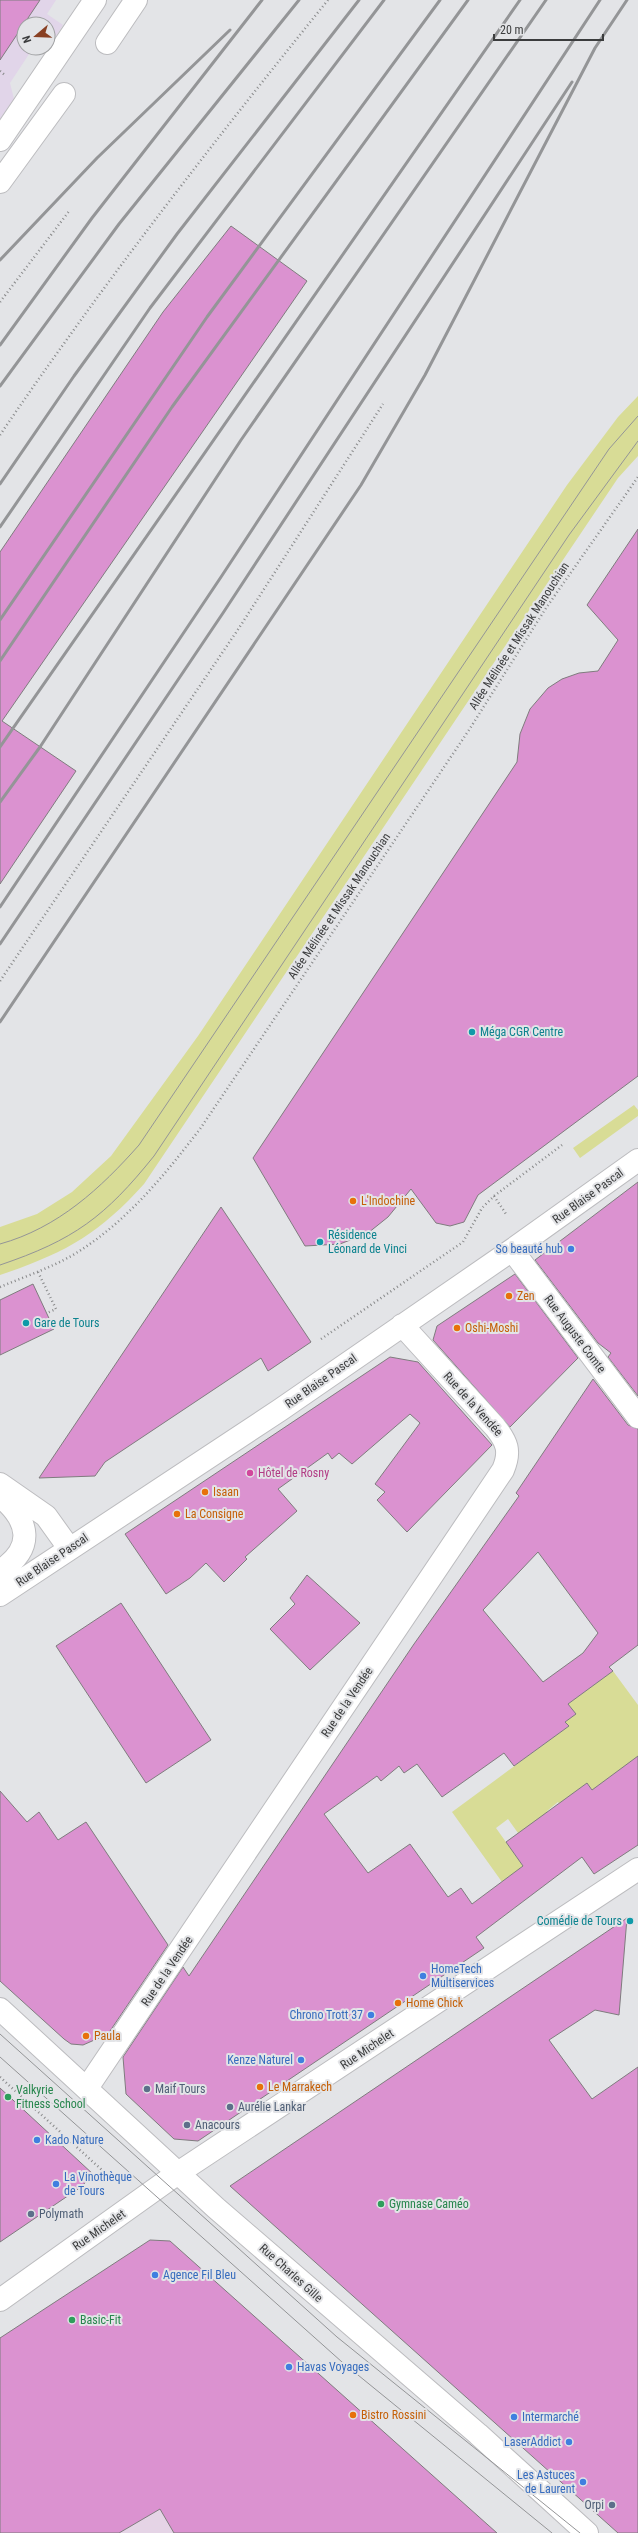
<svg xmlns="http://www.w3.org/2000/svg" width="638" height="2533" viewBox="0 0 638 2533" font-family="'Roboto Condensed',sans-serif">
<style>
.commercial{fill:#e1d5e9}
.industrial{fill:#e5d4e6}
.green{fill:#d8dc96}
.building{fill:#db92d0;stroke:#7f7c7e;fill-rule:evenodd}
.lines{fill:none;stroke-linecap:round;stroke-linejoin:round}
.minor-casing{stroke:#bcbcbf;stroke-width:24}
.path{stroke:#898a8b;stroke-width:2.5;stroke-dasharray:1 3;stroke-linecap:butt}
.minor{stroke:#fff;stroke-width:22}
.tram{stroke:#949597;stroke-width:1}
.rail{stroke:#949597;stroke-width:3}
.culture-dot{fill:#0f9aa8;stroke:#e3e4e7;stroke-width:1.5}
.food-dot{fill:#e8710a;stroke:#e3e4e7;stroke-width:1.5}
.shop-dot{fill:#3f7fe0;stroke:#e3e4e7;stroke-width:1.5}
.hotel-dot{fill:#d1479c;stroke:#e3e4e7;stroke-width:1.5}
.service-dot{fill:#5c6f8a;stroke:#e3e4e7;stroke-width:1.5}
.leisure-dot{fill:#2e9e5b;stroke:#e3e4e7;stroke-width:1.5}
.labels{text-anchor:middle;dominant-baseline:central;stroke-width:4;stroke-linejoin:round;paint-order:stroke}
.street-label{font-size:12px;fill:#3b3c3d;stroke:#e3e4e7}
.culture-label{font-size:12px;fill:#0d838f;stroke:#e3e4e7;text-anchor:start}
.food-label{font-size:12px;fill:#c56008;stroke:#e3e4e7;text-anchor:start}
.shop-label{font-size:12px;fill:#366cbe;stroke:#e3e4e7;text-anchor:start}
.hotel-label{font-size:12px;fill:#b23c85;stroke:#e3e4e7;text-anchor:start}
.service-label{font-size:12px;fill:#4e5e75;stroke:#e3e4e7;text-anchor:start}
.leisure-label{font-size:12px;fill:#27864d;stroke:#e3e4e7;text-anchor:start}
</style>
<rect width="100%" height="100%" fill="#e3e4e7"/>
<path class="commercial" d="M0 0H56L47 14 63 25 56 36 48 38V24H24V48H33L10 83 14 99 0 119Z"/>
<path class="industrial" d="M146 2483 174 2533H73Z"/>
<path class="green" d="M638 396V456L618 478 144 1184C98 1235 65 1253 0 1275V1227L37 1214 72 1192 111 1156 198 1036 567 485 618 417Z
M634 1105 638 1110V1116L580 1158 573 1148Z
M613 1671 638 1705V1763L635 1759 608 1778 597 1796 587 1783 576 1792 575 1823 558 1802 547 1811 560 1829 523 1840 508 1819 496 1828 523 1866 502 1882 452 1812 569 1726 565 1722 576 1714 568 1704Z"/>
<path class="building" d="M0 0H40L0 60Z
M231 226 307 281 2 721 76 771 0 884V552L163 312Z
M638 529V1076L478 1195 464 1222 450 1226 436 1223 411 1189 388 1217 368 1233 340 1244 305 1246 253 1158 517 762 520 734 530 709 548 688 562 679 579 673 598 671 618 640 587 605Z
M638 1182V1396L608 1357 611 1353 598 1343 535 1260Z
M221 1207 311 1342 268 1371 261 1358 105 1462 95 1476 39 1478Z
M515 1274 578 1358 510 1427 433 1340 437 1326Z
M33 1284 54 1329 0 1355V1300Z
M390 1357 418 1362 492 1445 407 1532 377 1500 385 1492 375 1484 420 1423 410 1414 352 1464 339 1453 332 1459 328 1453 278 1489 297 1511 245 1557 247 1559 224 1582 206 1563 190 1578 166 1594 125 1534Z
M593 1379 628 1425 638 1429V1645L609 1667 613 1671 568 1704 576 1714 565 1722 569 1726 514 1766 504 1753 442 1797 417 1764 404 1773 399 1766 381 1781 377 1776 324 1814 368 1873 410 1844 448 1897 461 1888 472 1904 523 1866 506 1842 587 1783 592 1790 638 1756V1845L594 1874 582 1857 476 1937 484 1948 198 2141 174 2139 126 2094 123 2057 183 1967 189 1976 414 1644 519 1496 516 1493ZM538 1552 598 1633 583 1653 543 1682 483 1610Z
M307 1575 360 1623 310 1670 270 1629 295 1604 290 1598Z
M121 1603 211 1740 146 1783 56 1646Z
M0 1791 27 1822 39 1812 58 1840 86 1822 168 1945 108 2034 83 2045 71 2044 64 2039 0 1981Z
M627 1918 619 2015 595 2010 549 2040 592 2099 638 2067V2533H618L230 2186Z
M0 2088 94 2175 78 2189 0 2242Z
M150 2240 170 2241 497 2533H174L160 2509 119 2533H0V2338Z"/>
<g class="lines">
<defs>
<path id="minor" d="M107 43 136 0
M0 140 95 0
M0 182 64 94
M512 1250 638 1417
M0 1484 46 1516 69 1548
M0 1496C30 1521 35 1548 0 1571
M0 1595 280 1410 512 1250 638 1160
M0 2009 216 2208 478 2434 587 2533
M87 2088 503 1470C511 1451 507 1442 495 1427L402 1325
M0 2300 178 2173 638 1869"/>
</defs>
<use href="#minor" class="minor-casing"/>
<path class="path" d="M0 71 6 76
M0 302 70 210
M0 435C102 285 214 141 328 0
M0 981 239 628 383 404
M494 1196 506 1214
M38 1272 56 1309 47 1313
M0 1287C24 1277 50 1268 73 1255 126 1223 163 1177 200 1129L469 730 546 608 638 477
M321 1339 463 1242 482 1208 494 1196 562 1145
M0 2077 115 2182"/>
<use href="#minor" class="minor"/>
<path class="tram" d="M0 1244C58 1228 101 1188 139 1145L609 449 638 416
M0 1265C74 1240 105 1217 154 1156L569 535 638 441
M0 2034 337 2337 580 2533
M0 2057 342 2362 552 2533"/>
<path class="rail" d="M0 260 97 158 230 30
M0 345 92 218 262 0
M0 386 119 224 299 0
M0 484 74 376 177 234 359 0
M0 527 150 308 384 0
M0 620 207 317 440 0
M0 661 172 407 468 0
M0 747 520 0
M0 802 40 747 241 440 546 0
M0 907 221 577 600 0
M0 944 223 613 572 82
M0 1022 361 485 425 375 595 48 627 0"/>
</g>
<g class="culture-dot">
<circle cx="472" cy="1032" r="4"/>
<circle cx="320" cy="1242" r="4"/>
<circle cx="26" cy="1323" r="4"/>
<circle cx="630" cy="1921" r="4"/>
</g>
<g class="food-dot">
<circle cx="353" cy="1201" r="4"/>
<circle cx="509" cy="1296" r="4"/>
<circle cx="457" cy="1328" r="4"/>
<circle cx="205" cy="1492" r="4"/>
<circle cx="177" cy="1514" r="4"/>
<circle cx="398" cy="2003" r="4"/>
<circle cx="86" cy="2036" r="4"/>
<circle cx="260" cy="2087" r="4"/>
<circle cx="353" cy="2415" r="4"/>
</g>
<g class="shop-dot">
<circle cx="571" cy="1249" r="4"/>
<circle cx="423" cy="1976" r="4"/>
<circle cx="371" cy="2015" r="4"/>
<circle cx="301" cy="2060" r="4"/>
<circle cx="37" cy="2140" r="4"/>
<circle cx="56" cy="2184" r="4"/>
<circle cx="155" cy="2275" r="4"/>
<circle cx="289" cy="2367" r="4"/>
<circle cx="514" cy="2417" r="4"/>
<circle cx="569" cy="2442" r="4"/>
<circle cx="583" cy="2482" r="4"/>
</g>
<circle class="hotel-dot" cx="250" cy="1473" r="4"/>
<g class="service-dot">
<circle cx="147" cy="2089" r="4"/>
<circle cx="230" cy="2107" r="4"/>
<circle cx="187" cy="2125" r="4"/>
<circle cx="31" cy="2214" r="4"/>
<circle cx="612" cy="2505" r="4"/>
</g>
<g class="leisure-dot">
<circle cx="8" cy="2097" r="4"/>
<circle cx="381" cy="2204" r="4"/>
<circle cx="72" cy="2320" r="4"/>
</g>
<g class="labels">
<g class="street-label">
<text transform="translate(519 636) rotate(-57)">Allée Mélinée et Missak Manouchian</text>
<text transform="translate(339 906) rotate(-56)">Allée Mélinée et Missak Manouchian</text>
<text transform="translate(588 1196) rotate(-36)">Rue Blaise Pascal</text>
<text transform="translate(575 1334) rotate(53)">Rue Auguste Comte</text>
<text transform="translate(321 1381) rotate(-35)">Rue Blaise Pascal</text>
<text transform="translate(473 1404) rotate(48)">Rue de la Vendée</text>
<text transform="translate(52 1560) rotate(-34)">Rue Blaise Pascal</text>
<text transform="translate(347 1702) rotate(-56)">Rue de la Vendée</text>
<text transform="translate(167 1971) rotate(-56)">Rue de la Vendée</text>
<text transform="translate(367 2049) rotate(-34)">Rue Michelet</text>
<text transform="translate(99 2230) rotate(-35)">Rue Michelet</text>
<text transform="translate(291 2273) rotate(42)">Rue Charles Gille</text>
</g>
<g class="culture-label">
<text x="480" y="1032">Méga CGR Centre</text>
<text x="328" y="1235">Résidence<tspan x="328" dy="14">Léonard de Vinci</tspan></text>
<text x="34" y="1323">Gare de Tours</text>
<text x="622" y="1921" text-anchor="end">Comédie de Tours</text>
</g>
<g class="food-label">
<text x="361" y="1201">L'Indochine</text>
<text x="517" y="1296">Zen</text>
<text x="465" y="1328">Oshi-Moshi</text>
<text x="213" y="1492">Isaan</text>
<text x="185" y="1514">La Consigne</text>
<text x="406" y="2003">Home Chick</text>
<text x="94" y="2036">Paula</text>
<text x="268" y="2087">Le Marrakech</text>
<text x="361" y="2415">Bistro Rossini</text>
</g>
<g class="shop-label">
<text x="563" y="1249" text-anchor="end">So beauté hub</text>
<text x="431" y="1969">HomeTech<tspan x="431" dy="14">Multiservices</tspan></text>
<text x="363" y="2015" text-anchor="end">Chrono Trott 37</text>
<text x="293" y="2060" text-anchor="end">Kenze Naturel</text>
<text x="45" y="2140">Kado Nature</text>
<text x="64" y="2177">La Vinothèque<tspan x="64" dy="14">de Tours</tspan></text>
<text x="163" y="2275">Agence Fil Bleu</text>
<text x="297" y="2367">Havas Voyages</text>
<text x="522" y="2417">Intermarché</text>
<text x="561" y="2442" text-anchor="end">LaserAddict</text>
<text x="575" y="2475" text-anchor="end">Les Astuces<tspan x="575" dy="14">de Laurent</tspan></text>
</g>
<g class="hotel-label">
<text x="258" y="1473">Hôtel de Rosny</text>
</g>
<g class="service-label">
<text x="155" y="2089">Maif Tours</text>
<text x="238" y="2107">Aurélie Lankar</text>
<text x="195" y="2125">Anacours</text>
<text x="39" y="2214">Polymath</text>
<text x="604" y="2505" text-anchor="end">Orpi</text>
</g>
<g class="leisure-label">
<text x="16" y="2090">Valkyrie<tspan x="16" dy="14">Fitness School</tspan></text>
<text x="389" y="2204">Gymnase Caméo</text>
<text x="80" y="2320">Basic-Fit</text>
</g>
</g>
<g transform="translate(36 36) rotate(251)"><circle r="19" fill="#e3e4e7" stroke="#a0a1a3"/>
<path d="M0-3L7 15L0 10L-7 15Z" fill="#894023"/>
<text y="-6" font-size="11" font-weight="bold" text-anchor="middle" fill="#3b3c3d">N</text>
</g>
<path d="M494 34v6h109v-6" fill="none" stroke="#3b3c3d" stroke-width="2"/>
<text x="500" y="34" font-size="12" fill="#3b3c3d" stroke="#e3e4e7" stroke-width="3" paint-order="stroke">20 m</text>
</svg>
